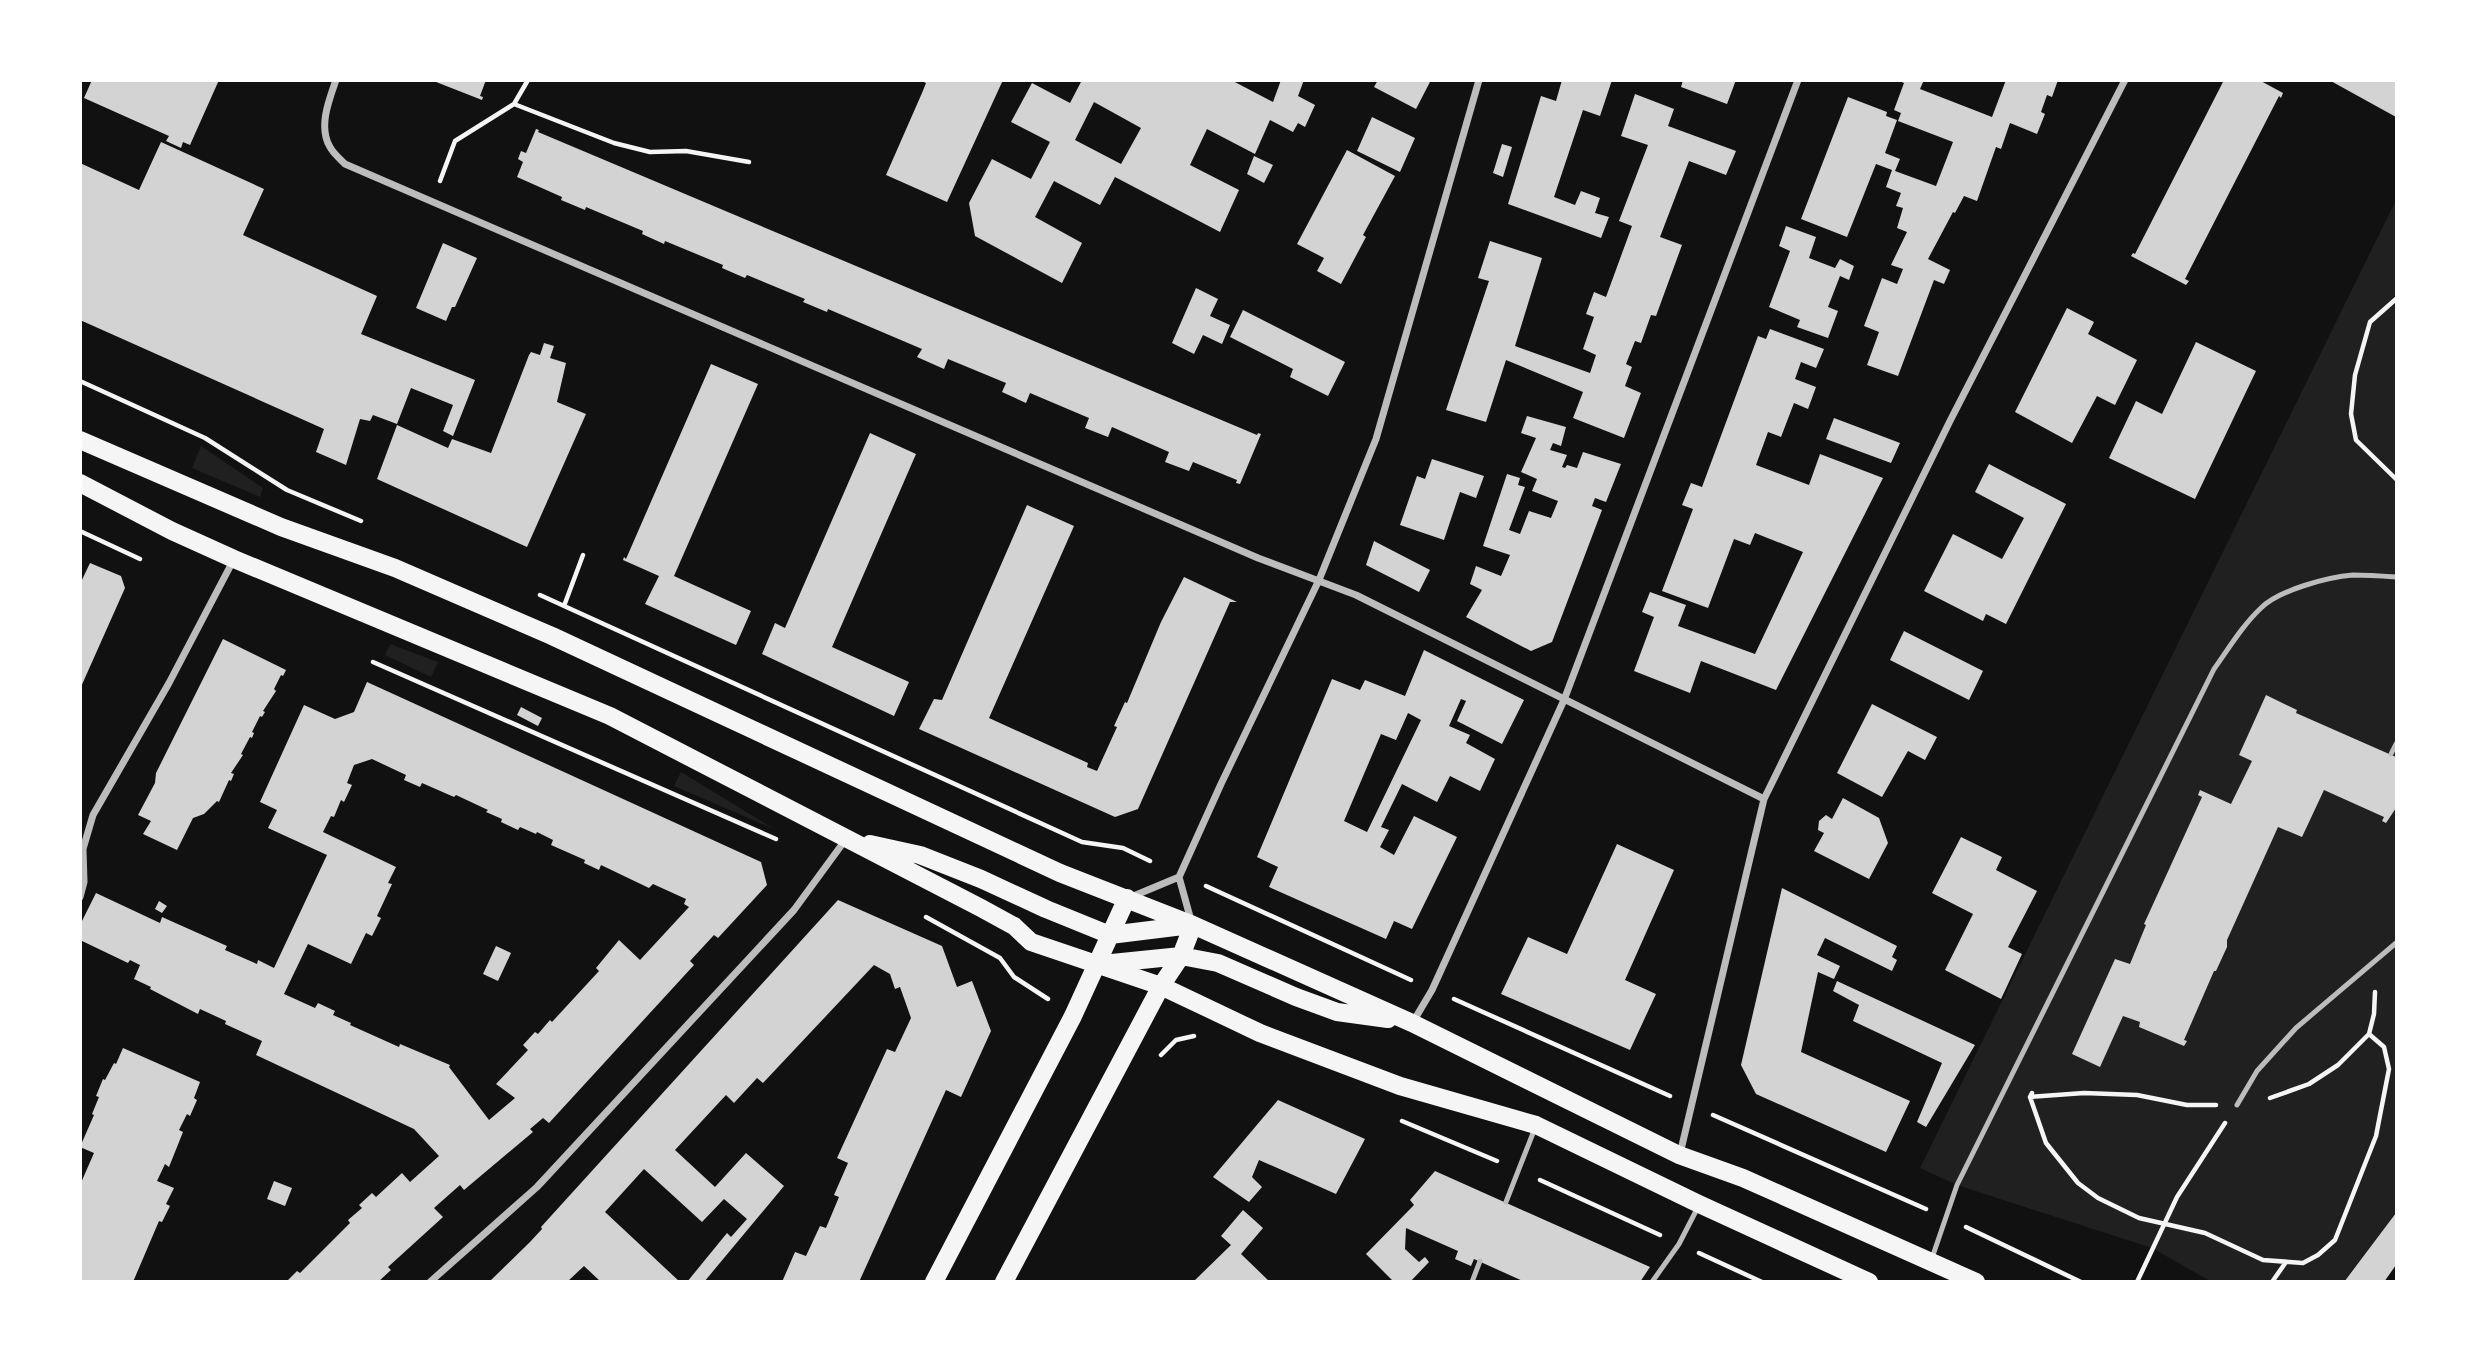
<svg xmlns="http://www.w3.org/2000/svg" width="2477" height="1362" viewBox="0 0 2477 1362" font-family="'Titillium Web',sans-serif">
<style>
.green{fill:#202020}
.building{fill:#d3d3d3;fill-rule:evenodd}
.lines{fill:none;stroke-linecap:round;stroke-linejoin:round}
.path{stroke:#f5f5f5;stroke-width:4.5}
.service{stroke:#bcbcbc;stroke-width:5}
.minor{stroke:#bcbcbc;stroke-width:7}
.primary{stroke:#f5f5f5;stroke-width:18}
</style>
<rect width="100%" height="100%" fill="#111"/>
<path class="green" d="M2396 200V1213L2344 1281H2210L2152 1248 1957 1185 1920 1168Z
M201 446 263 488 260 497 192 468Z
M390 644 438 662 431 677 385 655Z
M681 772 774 829 674 786Z"/>
<path class="building" d="M92 80H219L190 145 183 142 181 148 166 141 169 136 84 98Z
M431 80H486L480 96 483 97 482 100Z
M920 80H1003L947 202 886 175 922 93 926 83Z
M1082 80H1231L1273 102 1281 80H1304L1298 96 1315 105 1305 127 1298 123 1293 132 1270 120 1255 154 1207 129 1190 165 1239 190 1220 232 1115 177 1100 205 1054 181 1035 217 1082 243 1062 283 975 236 969 203 992 159 1031 179 1050 142 1011 122 1032 83 1070 103ZM1094 102 1141 128 1121 164 1075 140Z
M1378 80H1431L1416 109 1374 87Z
M1562 80H1612L1600 116 1583 110 1554 197 1575 205 1581 191 1600 198 1595 213 1609 217 1601 238 1508 204 1541 96 1556 101Z
M1683 80H1736L1727 104 1681 87Z
M1897 80H1924L1920 89 1992 117 2006 80H2058L2052 97 2047 95 2041 112 2045 114 2037 134 2010 123 2001 149 1996 147 1977 201 1964 196 1955 213 1953 212 1928 259 1950 270 1944 284 1934 280 1898 376 1867 365 1879 332 1864 326 1882 278 1897 284 1903 269 1891 265 1907 232 1897 228 1903 208 1896 206 1901 193 1886 187 1892 170 1876 164 1847 237 1801 219 1848 97 1887 112 1886 116 1897 120 1885 153 1900 159 1895 171 1936 186 1953 142 1898 121 1901 113 1894 110 1904 83Z
M2224 80H2259L2283 93 2281 98 2279 96 2185 279 2189 281 2186 285 2131 256 2133 253 2135 254Z
M2329 80H2396V117Z
M1635 94 1674 109 1668 126 1736 151 1726 175 1689 161 1660 237 1682 245 1656 316 1651 315 1641 343 1635 341 1626 364 1632 367 1625 386 1641 393 1624 438 1573 418 1583 392 1506 360 1486 422 1446 410 1489 281 1478 278 1490 241 1542 258 1515 346 1590 373 1596 355 1583 349 1594 317 1586 314 1594 292 1606 297 1632 226 1619 221 1648 145 1621 136Z
M1372 117 1415 138 1400 172 1357 151Z
M536 129 539 130 538 132 614 164 1257 435 1258 433 1261 434 1240 484 1236 483 1237 480 1193 462 1189 471 1165 462 1169 452 1112 427 1108 437 1085 428 1089 418 1030 393 1026 403 1002 392 1006 383 948 359 944 369 917 357 922 349 828 309 827 312 803 302 805 299 747 275 745 278 722 268 723 265 665 241 664 244 642 234 643 231 586 207 585 210 561 200 562 197 517 177 523 162 518 159 521 151 526 153Z
M161 142 264 189 243 235 377 296 361 334 475 380 453 436 443 431 453 405 411 388 397 424 373 415 370 421 360 419 346 465 316 452 324 429 80 320V163L139 190Z
M1502 144 1512 147 1503 177 1493 173Z
M1347 150 1395 176 1363 235 1366 237 1341 284 1317 271 1324 258 1297 244Z
M1254 156 1273 165 1264 183 1247 174Z
M1786 226 1816 237 1809 258 1835 268 1840 259 1854 266 1849 280 1840 276 1828 307 1838 311 1828 338 1797 327 1800 320 1769 307 1790 251 1779 246Z
M443 243 477 258 455 307H452L446 321 416 308Z
M1196 288 1218 299 1210 316 1230 325 1222 344 1203 335 1194 354 1172 343Z
M2067 308 2094 322 2088 334 2137 360 2115 405 2097 396 2072 443 2015 412Z
M1243 310 1345 362 1328 396 1290 377 1293 369 1230 337Z
M1770 329 1824 349 1816 368 1801 362 1795 379 1816 387 1808 409 1794 403 1781 437 1768 432 1756 465 1809 485 1820 454 1883 478 1776 690 1701 661 1690 693 1634 671 1654 617 1642 612 1650 592 1686 605 1678 626 1755 654 1803 552 1755 533 1750 545 1734 539 1708 608 1662 591 1693 509 1682 505 1691 483 1702 487 1758 336 1766 339Z
M2196 342 2256 371 2195 499 2109 458 2136 401 2162 414Z
M544 343 554 346 550 358 566 363 557 402 586 414 527 547 377 479 397 425 448 448 452 439 491 453 529 355 531 352 540 355Z
M711 364 758 384 674 576 751 611 736 645 645 604 659 576 623 560 624 557 626 559Z
M1527 416 1566 427 1561 446 1553 443 1550 450 1567 455 1562 467 1565 468 1567 465 1577 468 1583 452 1621 464 1606 502 1595 498 1592 506 1602 510 1552 642 1531 651 1466 617 1482 590 1470 584 1476 566 1501 576 1510 555 1483 546 1507 474 1520 478 1518 485 1525 487 1509 530 1520 534 1529 511 1551 518 1558 501 1532 491 1537 479 1521 472 1536 438 1521 433Z
M1834 418 1900 443 1891 463 1826 439Z
M870 433 916 454 832 647 909 682 894 716 762 654 775 623 785 628Z
M1432 459 1484 476 1476 498 1460 492 1444 540 1400 525 1417 476 1425 479Z
M1989 464 2066 504 2006 624 1986 614 1983 621 1924 591 1953 534 2002 559 2024 518 1975 492Z
M1027 505 1074 526 989 718 1088 763 1087 767 1097 771 1117 727 1114 726 1125 702 1127 703 1161 622 1184 577 1237 602H1230L1138 809 1115 817 919 729 934 699 942 700Z
M1374 541 1430 570 1419 592 1366 565Z
M90 563 121 576 125 588 80 689V584Z
M1904 631 1983 671 1969 700 1890 660Z
M223 639 286 670 283 676 281 675 274 689 276 691 263 711 265 712 262 717 260 716 252 732 254 733 252 738 250 737 241 754 243 755 231 773 234 774 231 781 229 780 219 802 217 801 204 814 193 818 177 850 143 834 151 821 138 815 155 783 156 773Z
M1424 650 1524 700 1502 744 1457 721 1466 701 1461 699 1449 726 1470 735 1466 743 1495 759 1480 791 1450 776 1437 802 1402 784 1381 827 1389 830 1380 847 1394 855 1414 816 1457 837 1412 929 1394 921 1386 939 1269 887 1278 867 1257 857 1332 679 1360 690 1365 680 1405 696ZM1408 713 1421 720 1367 832 1344 821 1381 734 1396 740Z
M367 682 761 862 767 885 718 938 714 935 690 961 694 965 549 1123 543 1118 530 1129 533 1132 464 1190 460 1185 434 1208 443 1217 388 1267 391 1270 378 1282H286L297 1271 300 1273 350 1223 348 1220 362 1208 359 1205 372 1193 376 1197 402 1173 410 1182 439 1156 414 1129 256 1055 262 1041 225 1024 226 1021 200 1009 198 1014 150 989 151 987 134 979 140 965 130 960 128 963 80 940V925L96 893 160 923 162 917 227 946 225 950 257 964 258 960 274 968 327 855 268 828 277 810 260 802 304 705 335 719 354 712ZM372 759 406 775 404 780 420 787 422 783 454 797 456 795 488 810 486 812 502 819 501 822 518 830 520 827 536 834 537 832 553 840 551 845 585 860 584 863 599 870 601 865 649 888 653 884 686 899 684 904 689 907 640 960 619 940 596 968 599 971 552 1022 550 1020 538 1034 535 1032 523 1045 528 1050 496 1084 515 1098 489 1120 449 1067 450 1065 400 1044 399 1047 350 1025 351 1023 333 1015 335 1011 318 1003 315 1008 284 994 308 944 351 964 366 933 372 936 381 918 377 916 392 884 388 883 396 867 323 832 331 816 334 817 341 800 344 802 352 785 347 783 354 765Z
M2266 695 2297 710 2296 713 2396 757V808L2386 823 2382 821 2384 817 2324 790 2302 837 2278 827 2227 940V947L2216 971H2214L2184 1040 2187 1041 2184 1046 2139 1027 2140 1022 2123 1016 2100 1067 2072 1054 2115 959 2130 964 2146 925 2144 924 2202 797 2198 795 2200 790 2231 804 2252 761 2239 755Z
M1872 704 1937 737 1925 760 1908 751 1882 797 1837 773Z
M521 707 542 718 538 726 517 715Z
M1843 798 1879 818 1888 843 1869 879 1814 851 1824 833 1818 830 1819 821 1826 815 1832 819Z
M1961 837 2002 857 1996 870 2037 891 2008 947 2022 954 2001 999 1945 970 1973 914 1932 893Z
M1617 844 1674 870 1625 980 1656 994 1630 1050 1501 994 1528 937 1567 954Z
M1782 888 1897 946 1892 957 1897 960 1892 971 1825 938 1817 955 1840 966 1834 979 1818 972 1801 1052 1910 1101 1886 1152 1756 1094 1741 1065Z
M838 900 942 946 957 987 972 981 991 1031 961 1097 946 1090 859 1282H782L795 1252 806 1256 820 1226 826 1228 839 1197 834 1195 848 1163 837 1158 887 1049 895 1052 911 1018 900 987 895 989 890 974 874 965 763 1083 757 1078 734 1103 726 1095 675 1150 715 1187 746 1153 784 1186 704 1282H687L727 1233 731 1237 747 1219 724 1199 702 1222 644 1169 605 1212 680 1282H601L584 1266 567 1282H489L530 1242 542 1229 541 1227Z
M159 901 167 906 162 913 155 909Z
M496 946 511 953 498 981 483 974Z
M1837 981 1975 1045 1926 1127 1917 1122 1942 1063 1853 1021 1859 1005 1833 991Z
M123 1048 200 1082 194 1098 197 1100 190 1116 187 1114 179 1130 183 1132 169 1167 165 1164 157 1181 174 1188 166 1204 170 1206 162 1222 159 1221 133 1282H80V1185L94 1153 80 1147 94 1115 92 1114 99 1097 96 1096 103 1079 105 1080 114 1063 116 1064Z
M1278 1100 1365 1139 1336 1194 1259 1160 1252 1177 1262 1187 1249 1202 1213 1177Z
M1435 1171 1650 1267 1640 1282H1525L1474 1259 1471 1266 1455 1259 1458 1251 1406 1228 1405 1249 1419 1262 1425 1257 1429 1262 1410 1282H1394L1366 1254 1414 1205 1410 1200Z
M274 1181 292 1188 285 1206 267 1199Z
M1243 1210 1263 1228 1241 1254 1270 1282H1193L1231 1245 1221 1236Z
M2396 1213V1265L2384 1282H2344Z"/>
<g class="lines">
<path class="path" d="M514 104 614 143 650 152 686 151 749 162
M440 181 455 141 514 104 528 80
M2396 299 2370 322 2355 375 2351 414 2356 440 2396 479
M80 381 205 438 287 490 361 521
M80 531 140 559
M540 595 1082 842 1123 848 1150 861
M564 606 583 555
M373 662 776 839
M1206 886 1411 980
M926 917 1000 958 1014 977 1048 999
M1454 999 1670 1096
M1161 1055 1176 1040 1194 1036
M2032 1093 2030 1097 2084 1093 2137 1095 2187 1105H2216
M2030 1097 2046 1143 2078 1183 2098 1198 2139 1218 2205 1233 2263 1260 2303 1263 2318 1255 2335 1240 2376 1136 2389 1069 2384 1047 2369 1034
M2270 1098 2309 1084 2338 1065 2369 1034 2374 1014 2375 992
M1713 1115 1926 1209
M1402 1121 1497 1161
M1540 1180 1660 1235
M1966 1227 2081 1282
M1699 1253 1762 1282
M2137 1282 2177 1197 2225 1123
M2272 1282 2286 1262"/>
<path class="service" d="M2391 754 2396 744
M2237 1105 2257 1071 2296 1028 2396 943
M1506 1202 1535 1128
M1932 1258 1957 1185 2214 669C2229 648 2242 626 2261 608 2279 590 2328 577 2353 575 2367 575 2382 576 2396 577
M1472 1282 1480 1261
M1652 1282 1679 1244 1698 1207"/>
<path class="minor" d="M336 80C329 100 318 127 330 147 333 153 340 159 345 164L1258 558 1356 595 1764 799
M1179 877 1192 924
M80 897 84 882 83 849 93 815 169 683 234 559
M1131 897 1179 877 1221 784 1319 580 1376 439 1479 80
M1413 1022 1432 990 1564 700 1798 80
M1680 1154 1764 799 1950 421 2125 80
M430 1282 537 1187 794 910 846 839"/>
<path class="primary" d="M80 440 281 527 395 568 552 636 1060 873 1193 925 1412 1023 1679 1155 1743 1178 1976 1282
M80 483 172 531 234 559 610 716 981 908 1014 926 1031 942 1161 986 1260 1033 1400 1086 1536 1125 1699 1204 1869 1282
M870 844 920 855 981 879 1046 909 1110 935 1191 925
M1102 964 1181 956 1218 963 1296 997 1337 1012 1388 1019
M934 1282 1073 1016 1127 898
M1004 1282 1161 986 1181 956 1193 925"/>
</g>
<rect width="2477" height="1362" fill="none" stroke="#ffffff" stroke-width="164"/>
</svg>
